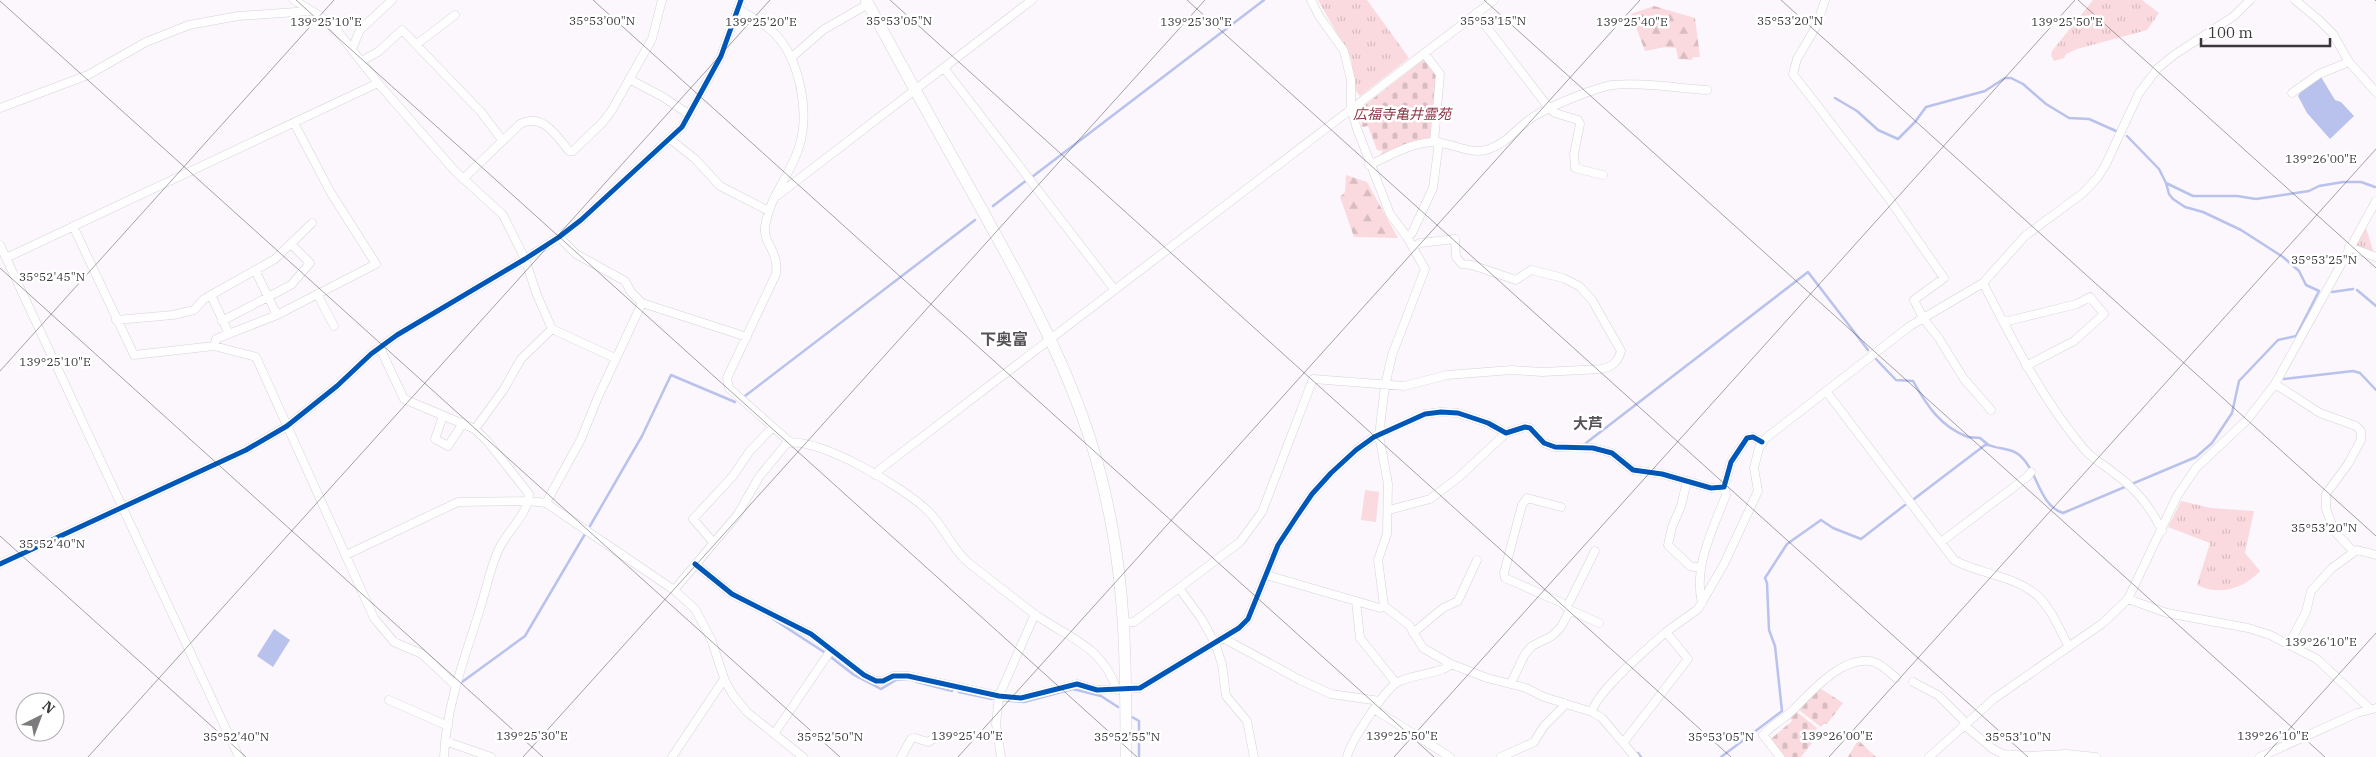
<svg xmlns="http://www.w3.org/2000/svg" width="2376" height="757" viewBox="0 0 2376 757" font-family="'IBM Plex Serif','Noto Sans JP',serif">
<style>
.grass{fill:url(#grass-tufts)}
.forest{fill:url(#forest-firs)}
.cemetery{fill:url(#cemetery-stones)}
.pitch{fill:#fadadf}
.water{fill:#b8c2ed}
.lines{fill:none;stroke-linecap:round;stroke-linejoin:round}
.stream{stroke:#b8c2ed;stroke-width:2.5}
.street-casing{stroke:#d6d3d7;stroke-width:9}
.secondary-casing{stroke:#d6d3d7;stroke-width:12}
.street{stroke:#fefeff;stroke-width:8}
.secondary{stroke:#fefeff;stroke-width:11}
.cycleway-casing{stroke:#fff;stroke-width:8}
.cycleway{stroke:#0057b8;stroke-width:5}
.ticks{fill:none;stroke:#39373a;stroke-width:1;stroke-opacity:0.45}
.labels{text-anchor:middle;dominant-baseline:central;stroke-width:5;stroke-linejoin:round;paint-order:stroke}
.park-label{font-size:14px;font-style:italic;fill:#8b3646;stroke:#fff}
.neighbourhood-label{font-size:15px;font-weight:bold;fill:#575258;stroke:#fff}
.quarter-label{font-size:16px;font-weight:bold;fill:#575258;stroke:#fff}
.ticks-label{font-size:12px;text-anchor:middle;fill:#39373a;stroke:#fff;stroke-width:5;stroke-linejoin:round;paint-order:stroke}
</style>
<defs>
<pattern id="grass-tufts" width="24" height="20" patternUnits="userSpaceOnUse" patternTransform="scale(1.25)"><rect width="24" height="20" fill="#fadadf"/><path d="M3 7l-1-3M5 7V3M7 7l1-3M15 17l-1-3M17 17v-4M19 17l1-3" fill="none" stroke="#d7bcc0"/></pattern>
<pattern id="forest-firs" width="22" height="20" patternUnits="userSpaceOnUse" patternTransform="scale(1.25)"><rect width="22" height="20" fill="#fadadf"/><path d="M5 1l3.5 6h-7zM16 11l3.5 6h-7z" fill="#d7bcc0"/></pattern>
<pattern id="cemetery-stones" width="16" height="16" patternUnits="userSpaceOnUse" patternTransform="scale(1.25)"><rect width="16" height="16" fill="#fadadf"/><path d="M2 7V4a2 2 0 0 1 4 0v3zM10 15v-3a2 2 0 0 1 4 0v3z" fill="#d7bcc0"/></pattern>
</defs>
<rect width="100%" height="100%" fill="#fbf7fc"/>
<path class="grass" d="M1318 0H1367L1409 58 1360 96 1356 91 1351 58Z
M2093 0H2142L2159 13 2147 30 2077 49 2066 54 2064 58 2054 61 2051 55 2052 51Z
M2365 225 2373 250 2375 254 2354 245Z
M2181 501 2211 508 2254 511 2245 553 2260 571C2244 589 2218 596 2197 585L2210 543 2168 527Z"/>
<path class="forest" d="M1654 6 1695 18 1700 57H1693L1692 60 1678 59 1676 48 1665 47 1645 51 1631 14Z
M1346 175 1367 182 1398 238 1354 237 1340 197 1345 192Z
M1858 740 1876 757H1848Z"/>
<path class="cemetery" d="M1424 59 1438 73 1432 139 1398 150 1395 149 1394 153 1382 158 1380 155 1383 151 1377 150 1368 126 1362 127 1360 109Z
M1818 687 1843 703 1827 724 1824 723 1821 727 1799 710Z
M1797 712 1817 728 1816 730 1820 733 1801 757H1785L1771 739 1792 721 1790 717Z"/>
<path class="pitch" d="M1365 490 1379 492 1376 522 1361 520Z"/>
<path class="water" d="M2321 77 2335 100 2341 102 2354 116 2330 139 2307 113 2298 96 2303 88Z
M274 629 290 640 273 667 257 656Z"/>
<g class="lines">
<path class="stream" d="M1835 98 1857 111 1878 130 1898 139 1915 122 1926 107 1985 91 2005 78H2011L2023 84 2046 104 2069 118 2089 119 2116 131
M2127 136 2159 169 2166 183 2193 196H2237L2256 199 2309 191 2319 186 2343 182H2361L2375 187
M1032 177 1264 0
M993 206 1027 180
M2357 290 2376 306
M2332 292 2353 289
M1875 358 1896 380 1913 381C1927 406 1941 427 1968 437 1972 438 1976 437 1980 438 1983 440 1985 443 1989 445 1997 449 2010 448 2018 454 2038 469 2038 505 2063 513L2196 457 2212 443 2232 413 2239 381 2278 340 2296 336 2319 291 2306 285 2299 271 2283 257 2241 230 2203 212 2185 207 2173 199 2169 194 2166 183
M2284 379 2353 371 2360 373 2376 390
M745 396 975 220
M1586 443 1808 272 1868 350
M1914 499 1985 445H1989
M590 526 642 436 671 375 735 402
M773 619 824 652
M832 658 854 675 881 689 896 680 904 679
M462 682 525 636 585 534
M917 682 952 691
M959 692 992 699
M1001 700 1024 702 1073 689 1101 696 1118 707
M1132 717 1139 721V757
M1638 753 1641 757
M1721 757 1782 711 1775 646 1769 630 1767 583 1765 578 1787 544 1821 520 1833 528 1861 539 1905 505"/>
<defs>
<path id="street" d="M294 0 320 16 335 28 378 83 454 170 503 215 525 259 537 295 552 329 521 359 504 389 475 429
M1311 0 1319 16 1344 51 1351 80V108L1357 129 1390 214 1407 237 1425 269 1392 355 1385 386 1379 435 1388 484 1387 534 1378 560 1384 606 1409 625 1423 648 1451 664 1487 678 1526 688 1544 697 1592 712 1602 718 1635 757
M1825 0 1817 25 1797 59 1793 74 1887 196 1944 278 1914 300 1923 318 1938 337 1964 379 1991 410
M2295 0 2319 20 2333 34 2349 62 2376 92
M738 9C751 17 766 24 776 35 800 61 810 113 799 147 791 174 769 197 765 227 763 244 779 250 776 274L727 378 729 388 791 443
M1476 13 1549 108 1555 113 1578 120 1580 124 1574 154 1575 168 1603 175
M417 44 455 15
M352 49 360 30 392 0
M1424 53 1440 74 1434 142
M791 58 823 30 868 4
M361 61 378 52 402 30 481 112 502 140
M944 68 1114 289
M629 79 663 97 690 115
M2292 93 2319 74 2349 62
M0 108 88 75 146 42 189 25 238 16 310 11
M670 139 695 159 720 186 769 211
M1369 165C1390 156 1410 143 1433 142 1452 142 1470 156 1489 149 1510 142 1519 124 1538 114 1554 105 1594 88 1612 85 1642 82 1676 88 1707 90
M463 179 520 124C542 112 556 135 569 151H573L603 122 612 110 652 39 662 0
M778 195 1032 0
M73 226 134 355 214 346 256 357 374 618 394 642 422 654 456 686
M559 237 576 254 625 281 631 292 642 303 747 337
M1407 237 1412 233 1433 188 1439 142
M0 245 239 757
M2349 247 2376 257
M6 258 378 83
M255 270 277 315
M317 294 334 326
M211 295 229 334
M116 320 173 315 194 310 204 299 275 259 312 223
M222 321 291 285 310 263 291 244
M2004 322 2077 304 2090 297 2104 314 2074 341 2026 366
M552 329 615 358
M214 346 216 339 277 315 376 264 331 193 294 123
M380 348 404 399 475 429 488 442 529 494C528 515 506 532 498 551 490 569 486 590 480 609 465 657 446 706 444 757
M2275 384 2320 413 2356 426 2361 431V440L2348 464 2326 494V509L2335 532 2353 551
M1826 391 1954 560C1968 568 1983 571 1998 576 2045 590 2048 607 2069 647
M443 416 435 439 448 446 463 423
M875 475 879 470 1494 0
M1687 481 1681 506 1672 527 1668 545 1690 566 1700 568
M546 503 581 439 598 397 642 303
M1389 510 1430 499 1459 477 1506 433
M2162 531C2152 509 2135 488 2114 473 2105 465 2092 459 2084 449 2042 399 2013 341 1983 283L2025 236 2083 193 2097 178 2105 166 2139 93 2158 68 2174 55 2234 16 2250 0
M713 542 693 519 733 476 749 452 773 427
M1941 542 2027 477 2031 472
M346 555 458 502 529 501 546 503 674 590 695 609 711 639 725 681 733 695 747 712 803 757
M0 564 246 450 287 426 337 386 371 354 397 335 525 259 559 237 581 220 682 127 721 56 741 0
M695 564 732 594 811 634 864 675 876 681H883L893 676H908L999 696 1021 698 1077 684 1097 690 1140 688 1239 628 1248 619 1278 545 1297 516 1312 494 1331 473 1356 450 1374 437 1425 414 1441 412 1458 413 1488 423 1506 433 1525 427 1530 428 1544 443 1555 447 1593 448 1612 453 1633 470 1662 474 1711 488 1724 487 1731 462 1747 438 1753 437 1762 442
M1266 575 1380 608 1384 606
M1179 588 1201 618 1215 643 1222 664 1226 696 1247 721 1254 757
M674 590 738 514 759 477 787 443C821 438 903 487 928 511 944 526 953 551 970 564 991 580 1012 597 1033 613 1069 639 1101 644 1117 690
M2128 599 2167 613 2248 628 2270 635 2317 659 2370 709
M1356 601 1360 638 1396 683
M1702 603C1693 567 1713 529 1726 495L1724 487
M1567 607 1595 551
M1570 610 1599 623
M1123 623 1134 622 1240 542 1262 512 1313 379 1404 386 1447 375 1512 370 1542 372 1602 369C1613 366 1618 362 1621 351L1592 300 1579 286 1563 278 1531 270 1516 280 1472 265 1462 264 1456 257 1455 239 1420 243 1413 247
M1413 633 1443 608 1458 601 1477 560
M1223 638 1300 680 1331 694 1380 701
M2289 644 2306 612 2311 591 2332 568 2357 550 2376 555
M1913 682 1938 695 1966 723
M1511 683 1525 654 1532 646 1552 636 1561 627 1570 610 1562 603 1505 578 1504 573 1522 505 1527 498 1561 507
M389 700 448 726
M1374 709 1450 757
M1592 712C1596 692 1649 647 1666 632
M1964 725 1993 749 2003 754 2029 756 2067 754 2096 757
M774 734 831 650
M445 741 491 757
M1623 743 1688 659 1666 632 1698 609 1724 564 1758 491 1754 468 1759 448 1766 438 1910 326 1983 283
M672 757 722 682 725 681
M901 757 911 739 915 738 928 742 935 738
M1001 757 996 724 999 696 1035 614
M1347 757C1350 742 1385 689 1398 682 1411 675 1447 672 1451 664
M1501 757 1534 742 1544 726 1563 707 1564 703
M1780 757 1763 735C1773 724 1786 718 1796 707 1814 689 1845 654 1874 662 1883 665 1889 672 1896 678
M1929 757 1995 698 2103 623 2128 599 2177 496 2196 468 2247 420 2275 384 2376 201
M2260 757 2357 713 2376 708"/>
<path id="secondary" d="M866 0C904 70 942 139 981 208 1036 308 1087 399 1109 512 1126 593 1126 675 1126 757"/>
</defs>
<use href="#street" class="street-casing"/>
<use href="#secondary" class="secondary-casing"/>
<use href="#street" class="street"/>
<use href="#secondary" class="secondary"/>
<defs>
<path id="cycleway" d="M0 564 246 450 287 426 337 386 371 354 397 335 525 259 559 237 581 220 682 127 721 56 741 0
M695 564 732 594 811 634 864 675 876 681H883L893 676H908L999 696 1021 698 1077 684 1097 690 1140 688 1239 628 1248 619 1278 545 1297 516 1312 494 1331 473 1356 450 1374 437 1425 414 1441 412 1458 413 1488 423 1506 433 1525 427 1530 428 1544 443 1555 447 1593 448 1612 453 1633 470 1662 474 1711 488 1724 487 1731 462 1747 438 1753 437 1762 442"/>
</defs>
<use href="#cycleway" class="cycleway-casing"/>
<use href="#cycleway" class="cycleway"/>
</g>
<path class="ticks" d="M296 0 1137 757M593 0 1434 757M890 0 1731 757M1187 0 2028 757M1484 0 2325 757M1781 0 2376 536M2078 0 2376 268M2375 0 2376 1M0 1 840 757M0 268 543 757M0 371 334 0M0 536 246 757M88 757 770 0M523 757 1205 0M958 757 1640 0M1394 757 2075 0M1829 757 2376 149M2264 757 2376 633"/>
<g class="labels">
<g class="park-label">
<text x="1402" y="114">広福寺亀井霊苑</text>
</g>
<g class="neighbourhood-label">
<text x="1588" y="423">大芦</text>
</g>
<g class="quarter-label">
<text x="1004" y="339">下奥富</text>
</g>
</g>
<g class="ticks-label">
<text x="1493" y="25">35°53'15"N</text>
<text x="602" y="25">35°53'00"N</text>
<text x="899" y="25">35°53'05"N</text>
<text x="1790" y="25">35°53'20"N</text>
<text x="326" y="26">139°25'10"E</text>
<text x="761" y="26">139°25'20"E</text>
<text x="1196" y="26">139°25'30"E</text>
<text x="2067" y="26">139°25'50"E</text>
<text x="1632" y="26">139°25'40"E</text>
<text x="2321" y="163">139°26'00"E</text>
<text x="2324" y="264">35°53'25"N</text>
<text x="52" y="281">35°52'45"N</text>
<text x="55" y="366">139°25'10"E</text>
<text x="2324" y="532">35°53'20"N</text>
<text x="52" y="548">35°52'40"N</text>
<text x="2321" y="646">139°26'10"E</text>
<text x="532" y="740">139°25'30"E</text>
<text x="967" y="740">139°25'40"E</text>
<text x="1402" y="740">139°25'50"E</text>
<text x="1837" y="740">139°26'00"E</text>
<text x="2273" y="740">139°26'10"E</text>
<text x="236" y="741">35°52'40"N</text>
<text x="830" y="741">35°52'50"N</text>
<text x="1127" y="741">35°52'55"N</text>
<text x="1721" y="741">35°53'05"N</text>
<text x="2018" y="741">35°53'10"N</text>
</g>
<g transform="translate(40 717) rotate(42)"><circle r="24" fill="#ffffff" stroke="#b0afb0"/>
<path d="M0-4L9 19L0 12L-9 19Z" fill="#7d7a7e"/>
<text y="-8" font-size="14" font-weight="bold" text-anchor="middle" fill="#39373a">N</text>
</g>
<path d="M2201 38v8h129v-8" fill="none" stroke="#39373a" stroke-width="2.5"/>
<text x="2208" y="38" font-size="15" fill="#39373a" stroke="#ffffff" stroke-width="4" paint-order="stroke">100 m</text>
</svg>
